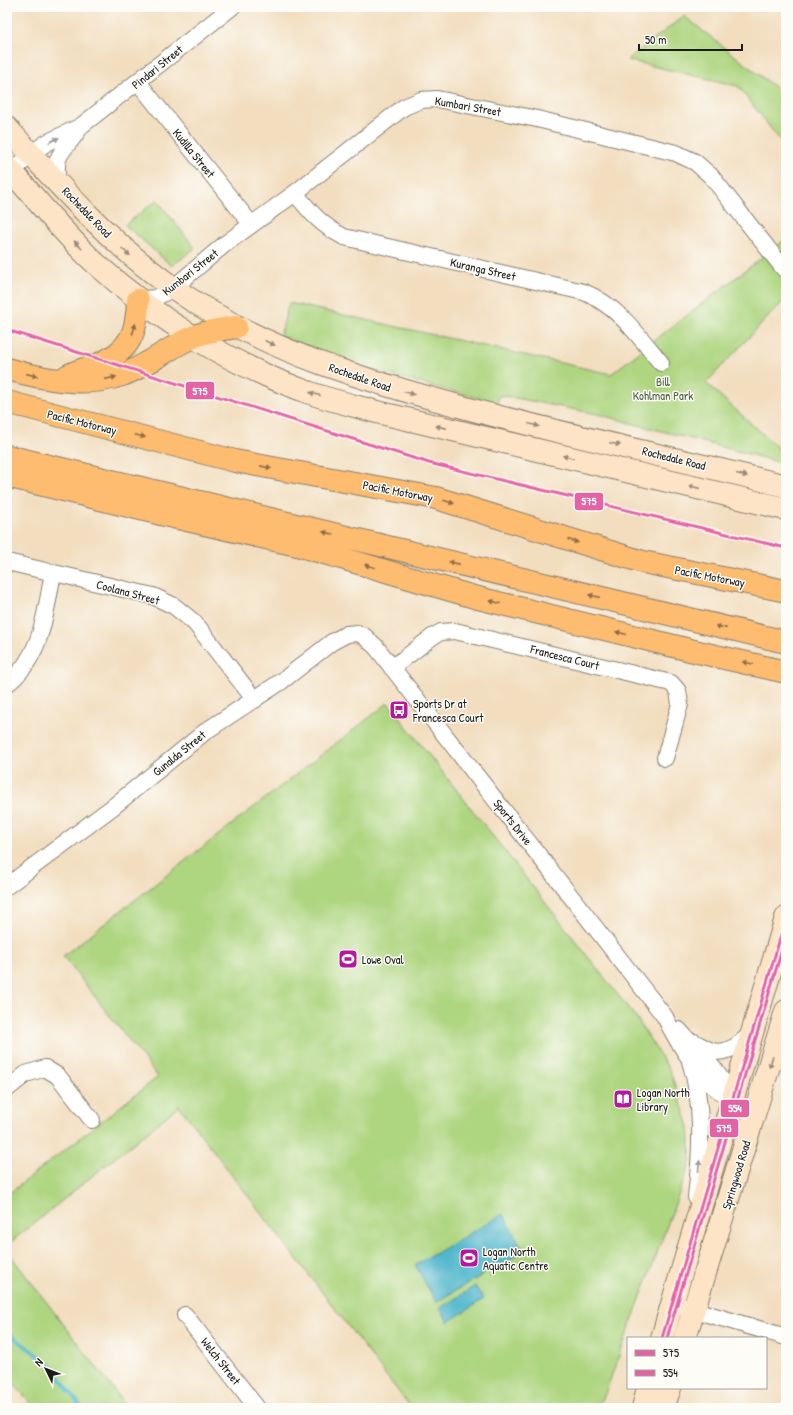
<svg xmlns="http://www.w3.org/2000/svg" width="793" height="1415" viewBox="0 0 793 1415" font-family="'Patrick Hand',sans-serif">
<style>
.green{fill:#aed580;stroke:#65784e}
.water{fill:#4eb6cc;stroke:#356974}
.lines{fill:none;stroke-linecap:round;stroke-linejoin:round}
.stream{stroke:#4eb6cc;stroke-width:4}
.street-casing{stroke:#877d6e;stroke-width:18}
.secondary-casing{stroke:#877d6e;stroke-width:24}
.highway-casing{stroke:#877d6e;stroke-width:24}
.street{stroke:#fff;stroke-width:16}
.secondary{stroke:#fee4c6;stroke-width:22}
.highway{stroke:#fdbc70;stroke-width:22}
.bus-1-casing{stroke:#fdfcf7;stroke-width:6}
.bus-2-casing{stroke:#fdfcf7;stroke-width:6}
.bus-1{stroke:#e463a4;stroke-width:3}
.bus-2{stroke:#e463a4;stroke-width:3}
.oneway{fill:#999}
.oneway2{fill:#988a7a}
.oneway3{fill:#8c6c46}
.labels{text-anchor:middle;dominant-baseline:central;stroke-width:3;stroke-linejoin:round;paint-order:stroke}
.street-label{font-size:12px;fill:#1c1c1c;stroke:#fdfcf7}
.park-label{font-size:12px;fill:#4f5d3f;stroke:#fdfcf7}
.poi-label{font-size:12px;fill:#1c1c1c;stroke:#fdfcf7;text-anchor:start}
.line-badge{stroke:#fdfcf7;stroke-width:1.5}
.badge-label{font-size:11px;text-anchor:middle;font-weight:bold;fill:#fff}
</style>
<rect width="100%" height="100%" fill="#fdfcf7"/>
<filter id="ink" filterUnits="userSpaceOnUse"><feTurbulence type="fractalNoise" baseFrequency=".025" numOctaves="2"/><feDisplacementMap in="SourceGraphic" scale="8" xChannelSelector="R" yChannelSelector="G"/><feConvolveMatrix kernelMatrix="1 2 1 2 8 2 1 2 1" color-interpolation-filters="sRGB"/></filter>
<filter id="wash" filterUnits="userSpaceOnUse"><feTurbulence type="fractalNoise" baseFrequency=".012" numOctaves="4" result="noise"/><feDisplacementMap in="SourceGraphic" scale="16" xChannelSelector="R" yChannelSelector="G"/><feGaussianBlur stdDeviation="0.9" result="paint"/><feColorMatrix in="noise" values="0 0 0 0 0 0 0 0 0 0 0 0 0 0 0 0 0 1.4 0 .05"/><feComposite in="paint" operator="in"/></filter>
<g filter="url(#wash)">
<rect width="100%" height="100%" fill="#f2debf"/>
<path class="green" d="M684 16 786 96V148L738 86 627 60Z
M157 200 195 248 172 266 125 225Z
M786 239V298L706 383 786 455V464L597 414 500 395 497 403 364 368 280 336 289 303 611 374Z
M388 703 637 1019 670 1071 689 1126 691 1161 603 1399 589 1408H411L179 1106 7 1245V1195L158 1077 63 956Z
M7 1251 128 1408H35L7 1376Z"/>
<path class="water" d="M503 1214 524 1251 436 1302 415 1265Z
M475 1286 484 1299 448 1322 440 1308Z"/>
<g class="lines">
<path class="stream" d="M7 1332 50 1365 82 1408"/>
</g>
</g>
<g filter="url(#ink)">
<g class="lines">
<defs>
<path id="street" d="M138 82 251 224
M12 172 31 154 46 143 81 126 232 7
M58 183C53 151 64 153 79 129
M295 193C311 213 321 225 344 237L584 292C619 307 637 334 661 363
M138 300 155 298 173 288 225 244 295 193 404 107 421 100 437 99 537 119 676 153 695 162 711 176 784 269
M7 562 153 596 174 606 195 623 255 700
M392 668 432 637 441 632 455 631 671 683 678 691 680 704 665 758
M7 684C42 657 45 614 53 573
M7 886 114 806 206 731 282 681 332 642 347 634 357 633 364 636 376 647 665 1017C677 1042 707 1091 734 1099
M679 1030 716 1071 732 1096
M694 1042C700 1045 706 1049 712 1051 727 1055 745 1042 753 1029
M690 1061C704 1105 701 1152 696 1197
M7 1089 26 1074 45 1068 58 1076 92 1120
M684 1307 786 1337
M185 1315 257 1408"/>
<path id="secondary" d="M7 128C58 184 110 243 172 287 264 352 370 382 477 411 579 438 683 460 786 486
M7 166C35 198 63 233 94 262 157 320 233 366 313 394 334 401 356 406 377 412L786 509
M662 1338 786 918
M685 1338 786 1011
M643 1408 648 1388
M663 1408 670 1388"/>
<path id="highway" d="M7 369C43 379 85 388 122 375 148 366 169 347 195 336 208 331 222 329 236 327
M67 376C77 370 88 368 99 364 131 350 137 332 138 300
M7 402 235 461 436 498 643 562 786 591
M7 456 786 642
M7 476 169 516 297 545 474 597 698 652 786 672"/>
</defs>
<use href="#street" class="street-casing"/>
<use href="#secondary" class="secondary-casing"/>
<use href="#highway" class="highway-casing"/>
<use href="#street" class="street"/>
<use href="#secondary" class="secondary"/>
<use href="#highway" class="highway"/>
<defs>
<path id="bus-1" d="M7 330 429 463 786 548
M662 1338 786 918"/>
<path id="bus-2" d="M667 1338 786 936"/>
</defs>
<use href="#bus-1" class="bus-1-casing"/>
<use href="#bus-2" class="bus-2-casing"/>
<use href="#bus-1" class="bus-1"/>
<use href="#bus-2" class="bus-2"/>
</g>
<defs><path id="oneway-solid" d="M-6-.8H1V-3.2L6.5 0L1 3.2V.8H-6Z"/></defs>
<g class="oneway">
<use href="#oneway-solid" transform="translate(54 140) rotate(-26)"/>
<use href="#oneway-solid" transform="translate(699 1166) rotate(-84)"/>
</g>
<g class="oneway2">
<use href="#oneway-solid" transform="translate(78 245) rotate(-134)"/>
<use href="#oneway-solid" transform="translate(126 252) rotate(42)"/>
<use href="#oneway-solid" transform="translate(270 343) rotate(24)"/>
<use href="#oneway-solid" transform="translate(409 393) rotate(15)"/>
<use href="#oneway-solid" transform="translate(315 394) rotate(-162)"/>
<use href="#oneway-solid" transform="translate(534 425) rotate(14)"/>
<use href="#oneway-solid" transform="translate(441 427) rotate(-167)"/>
<use href="#oneway-solid" transform="translate(615 444) rotate(12)"/>
<use href="#oneway-solid" transform="translate(568 457) rotate(-167)"/>
<use href="#oneway-solid" transform="translate(742 475) rotate(14)"/>
<use href="#oneway-solid" transform="translate(694 487) rotate(-167)"/>
<use href="#oneway-solid" transform="translate(771 1062) rotate(107)"/>
</g>
<g class="oneway3">
<use href="#oneway-solid" transform="translate(134 329) rotate(-74)"/>
<use href="#oneway-solid" transform="translate(32 375) rotate(13)"/>
<use href="#oneway-solid" transform="translate(111 378) rotate(-13)"/>
<use href="#oneway-solid" transform="translate(140 436) rotate(14)"/>
<use href="#oneway-solid" transform="translate(266 467) rotate(11)"/>
<use href="#oneway-solid" transform="translate(449 502) rotate(17)"/>
<use href="#oneway-solid" transform="translate(328 533) rotate(-167)"/>
<use href="#oneway-solid" transform="translate(573 541) rotate(17)"/>
<use href="#oneway-solid" transform="translate(454 563) rotate(-167)"/>
<use href="#oneway-solid" transform="translate(370 566) rotate(-164)"/>
<use href="#oneway-solid" transform="translate(594 596) rotate(-167)"/>
<use href="#oneway-solid" transform="translate(495 602) rotate(-166)"/>
<use href="#oneway-solid" transform="translate(721 627) rotate(-167)"/>
<use href="#oneway-solid" transform="translate(621 633) rotate(-166)"/>
<use href="#oneway-solid" transform="translate(748 663) rotate(-168)"/>
</g>
</g>
<defs>
<symbol id="bus-square" viewBox="-11 -11 22 22"><rect x="-9" y="-9" width="18" height="18" rx="4" fill="#b5179e" stroke="#fdfcf7"/><path d="M-5-6H5V4H4V6H2V4H-2V6H-4V4H-5ZM-3.5-4V0h7V-4ZM-3.5 1.2v1.5H-2V1.2ZM2 1.2v1.5H3.5V1.2Z" fill="#fff"/></symbol>
<symbol id="stadium-square" viewBox="-11 -11 22 22"><rect x="-9" y="-9" width="18" height="18" rx="4" fill="#b5179e" stroke="#fdfcf7"/><path d="M0-5a6.5 5 0 1 0 0 10a6.5 5 0 1 0 0-10ZM-3.5-1.8h7v3.6h-7Z" fill="#fff"/></symbol>
<symbol id="library-square" viewBox="-11 -11 22 22"><rect x="-9" y="-9" width="18" height="18" rx="4" fill="#b5179e" stroke="#fdfcf7"/><path d="M-6-4Q-3-5.5-.7-3.5V5Q-3 3-6 4ZM6-4Q3-5.5 .7-3.5V5Q3 3 6 4Z" fill="#fff"/></symbol>
</defs>
<g fill-rule="evenodd">
<use href="#bus-square" x="388" y="699" width="22" height="22"/>
<use href="#stadium-square" x="337" y="948" width="22" height="22"/>
<use href="#library-square" x="612" y="1088" width="22" height="22"/>
<use href="#stadium-square" x="458" y="1247" width="22" height="22"/>
</g>
<g class="labels">
<g class="street-label">
<text transform="translate(157 67) rotate(-39)">Pindari Street</text>
<text transform="translate(468 106) rotate(10)">Kumbari Street</text>
<text transform="translate(194 153) rotate(51)">Kudilla Street</text>
<text transform="translate(87 212) rotate(46)">Rochedale Road</text>
<text transform="translate(483 269) rotate(13)">Kuranga Street</text>
<text transform="translate(190 272) rotate(-38)">Kumbari Street</text>
<text transform="translate(360 377) rotate(19)">Rochedale Road</text>
<text transform="translate(82 422) rotate(14)">Pacific Motorway</text>
<text transform="translate(674 458) rotate(14)">Rochedale Road</text>
<text transform="translate(398 491) rotate(11)">Pacific Motorway</text>
<text transform="translate(710 576) rotate(11)">Pacific Motorway</text>
<text transform="translate(128 592) rotate(15)">Coolana Street</text>
<text transform="translate(565 657) rotate(14)">Francesca Court</text>
<text transform="translate(179 753) rotate(-39)">Gunalda Street</text>
<text transform="translate(513 822) rotate(52)">Sports Drive</text>
<text transform="translate(736 1175) rotate(-73)">Springwood Road</text>
<text transform="translate(221 1361) rotate(52)">Welch Street</text>
</g>
<g class="park-label">
<text x="663" y="381">Bill<tspan x="663" dy="14">Kohlman Park</tspan></text>
</g>
<g class="poi-label">
<text x="413" y="703">Sports Dr at<tspan x="413" dy="14">Francesca Court</tspan></text>
<text x="362" y="959">Lowe Oval</text>
<text x="637" y="1092">Logan North<tspan x="637" dy="14">Library</tspan></text>
<text x="483" y="1251">Logan North<tspan x="483" dy="14">Aquatic Centre</tspan></text>
</g>
</g>
<g class="line-badge">
<rect x="185" y="381" width="30" height="19" rx="4" fill="#e463a4"/>
<rect x="574" y="492" width="30" height="19" rx="4" fill="#e463a4"/>
<rect x="720" y="1099" width="30" height="19" rx="4" fill="#e463a4"/>
<rect x="709" y="1118" width="30" height="20" rx="4" fill="#e463a4"/>
</g>
<g class="badge-label">
<text x="200" y="395">575</text>
<text x="589" y="505">575</text>
<text x="735" y="1112">554</text>
<text x="724" y="1132">575</text>
</g>
<rect width="793" height="1415" fill="none" stroke="#fdfcf7" stroke-width="24"/>
<rect x="627" y="1337" width="140" height="52" fill="#fdfcf7" stroke="#a3a29f"/>
<rect x="635" y="1350" width="20" height="6" fill="#e463a4" stroke="#a3a29f"/>
<text x="663" y="1357" font-size="12" fill="#1c1c1c">575</text>
<rect x="635" y="1370" width="20" height="6" fill="#e463a4" stroke="#a3a29f"/>
<text x="663" y="1377" font-size="12" fill="#1c1c1c">554</text>
<g transform="translate(46 1369) rotate(313)" stroke="#fdfcf7" stroke-width="3" paint-order="stroke">
<path d="M0-3L7 15L0 10L-7 15Z" fill="#1c1c1c"/>
<text y="-6" font-size="11" font-weight="bold" text-anchor="middle" fill="#1c1c1c">N</text>
</g>
<path d="M639 44v6h103v-6" fill="none" stroke="#1c1c1c" stroke-width="2"/>
<text x="645" y="44" font-size="12" fill="#1c1c1c" stroke="#fdfcf7" stroke-width="3" paint-order="stroke">50 m</text>
</svg>
